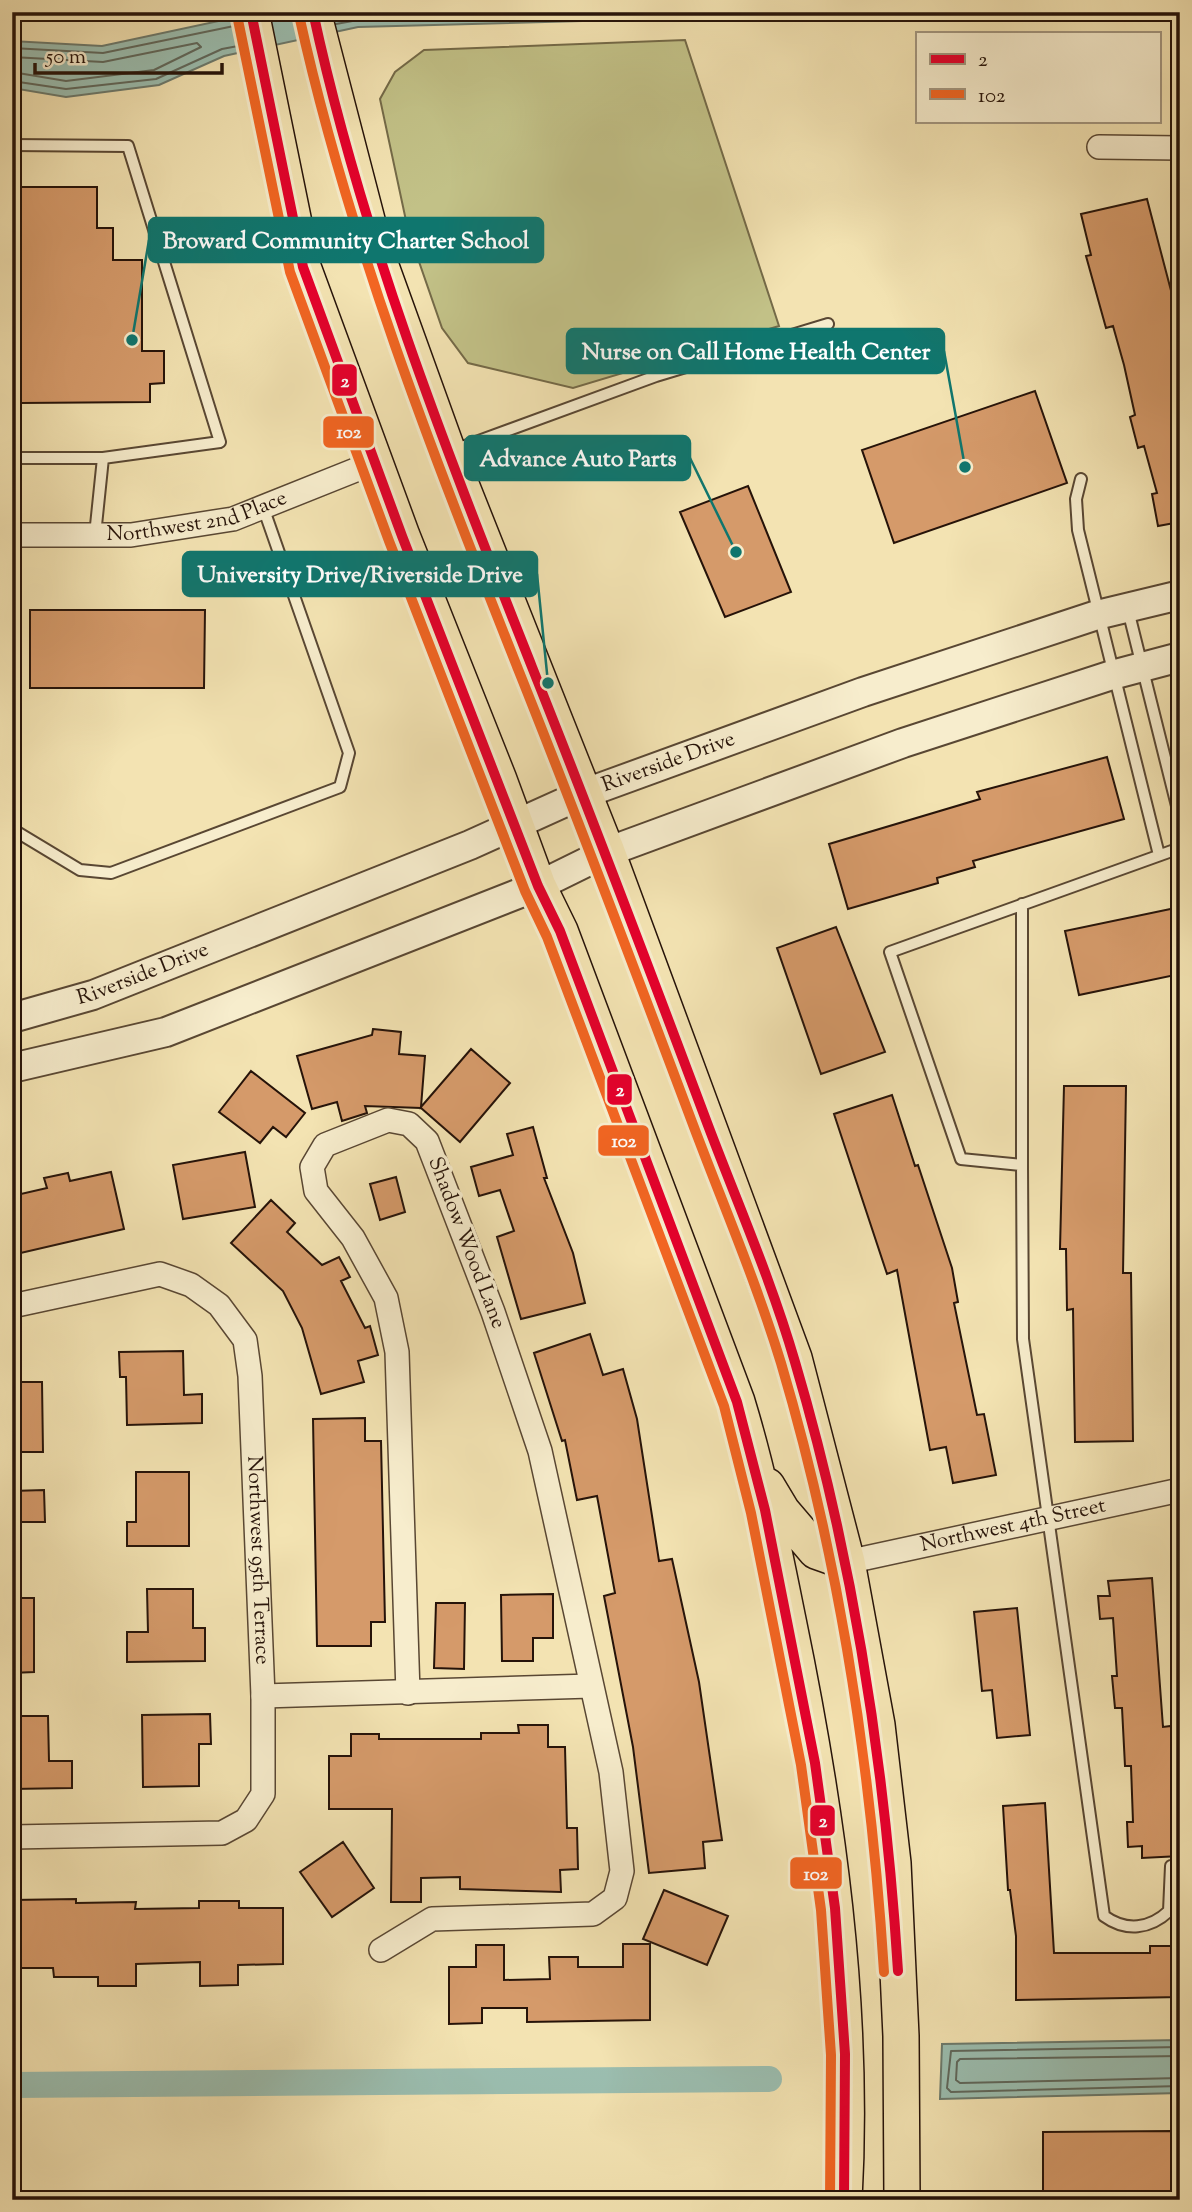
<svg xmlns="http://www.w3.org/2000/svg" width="1192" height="2212" viewBox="0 0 1192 2212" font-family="'Sorts Mill Goudy',serif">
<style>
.green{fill:#c2c187;stroke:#746a48;stroke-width:2}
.water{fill:#9bbeb0;stroke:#6c7a6d;stroke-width:2}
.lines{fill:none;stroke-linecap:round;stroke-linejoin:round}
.shore{stroke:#60685c;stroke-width:2}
.canal{stroke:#9bbeb0;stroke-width:26}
.building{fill:#d59a6a;stroke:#261309;stroke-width:2}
.service-casing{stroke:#594733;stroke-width:14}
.minor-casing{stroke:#594733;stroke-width:26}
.tertiary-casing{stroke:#594733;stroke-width:32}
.primary-casing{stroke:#261309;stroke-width:38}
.service{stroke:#f7edcd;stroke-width:10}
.minor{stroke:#f7edcd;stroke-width:23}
.tertiary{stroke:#f7edcd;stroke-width:28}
.primary{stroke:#f3e3b2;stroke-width:35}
.bus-1-casing{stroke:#f7edcd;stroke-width:16}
.bus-2-casing{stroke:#f7edcd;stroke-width:16}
.bus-1{stroke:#e4002b;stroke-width:10}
.bus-2{stroke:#f26522;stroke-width:10}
.labels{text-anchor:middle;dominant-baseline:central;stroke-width:7;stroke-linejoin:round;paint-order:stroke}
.street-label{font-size:21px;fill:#261309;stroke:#f7edcd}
.leader{fill:none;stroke:#0f766e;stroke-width:2.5}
.callout-dot{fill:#0f766e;stroke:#f7edcd;stroke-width:2.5}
.callout{fill:#0f766e;stroke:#0f766e;stroke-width:2.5}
.callout-label{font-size:23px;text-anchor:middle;font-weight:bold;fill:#fff}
.line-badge{stroke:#f7edcd;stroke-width:2.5}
.badge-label{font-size:19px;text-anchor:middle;font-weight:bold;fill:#fff}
</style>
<rect width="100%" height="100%" fill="#f3e3b2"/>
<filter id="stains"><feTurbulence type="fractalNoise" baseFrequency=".00286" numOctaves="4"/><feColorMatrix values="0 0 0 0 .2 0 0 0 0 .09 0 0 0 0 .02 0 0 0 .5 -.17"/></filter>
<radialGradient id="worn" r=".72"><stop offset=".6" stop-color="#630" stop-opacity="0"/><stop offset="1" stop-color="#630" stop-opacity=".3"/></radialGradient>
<path class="green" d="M685 40 779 326 573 388 468 363 442 328 408 230 380 99 395 72 424 50Z"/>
<path class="water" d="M261 12H1180L731 17 358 27 224 56 159 85 66 97 12 88V41L102 46Z
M1180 2040V2093L940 2099 942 2044Z"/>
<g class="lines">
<path class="shore" d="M336 24 358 20 634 12
M12 48 103 53 234 26
M12 57 103 62 197 43 201 47 154 70 66 81 12 72
M12 81 66 89 156 79 222 49 238 46
M1180 2047 951 2051 947 2088 951 2092 1180 2086
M1180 2056 960 2059 957 2062 956 2080 960 2083 1180 2078"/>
<path class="canal" d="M12 2085 769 2079"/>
</g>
<path class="building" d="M12 187H97V228H113V260H142V351H164V383L150 384V402L21 403V387H12Z
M1147 199 1180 325V522L1158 526 1152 494 1157 493 1144 446 1138 448 1130 417 1135 415 1124 365 1113 326 1106 328 1086 256 1091 255 1081 214Z
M1035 391 1067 483 894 543 862 450Z
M748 486 791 592 725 617 680 512Z
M30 610H205L204 688H30Z
M1107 757 1124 819 973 861 975 867 937 878 938 883 848 909 829 844 980 799 977 792Z
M1180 907V974L1079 995 1065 931Z
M836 927 885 1052 821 1074 777 948Z
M373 1029 401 1032 399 1054 425 1056 421 1107 471 1049 510 1083 460 1142 421 1108 365 1106 367 1113 342 1121 337 1102 312 1109 297 1056 372 1035Z
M251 1071 305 1113 286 1137 273 1127 260 1143 219 1112Z
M1064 1086H1126L1123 1273H1131L1133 1441 1075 1442 1073 1309 1067 1310 1066 1249H1060Z
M892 1095 915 1166 918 1165 952 1268 958 1302 954 1303 977 1415 984 1414 996 1475 953 1483 946 1447 930 1450 897 1270 887 1274 834 1114Z
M533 1127 547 1178H544L573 1253 585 1303 521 1319 497 1237 514 1231 500 1190 479 1196 471 1167 513 1155 507 1134Z
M245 1152 255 1207 183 1219 173 1165Z
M111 1172 124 1229 12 1255V1196L47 1188 44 1178 68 1173 70 1181Z
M396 1177 405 1212 380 1220 370 1184Z
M271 1200 295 1223 287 1232 322 1265 339 1257 350 1277 341 1281 365 1328 370 1326 378 1355 358 1361 364 1382 321 1394 302 1328 283 1291 231 1243Z
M590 1334 603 1375 623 1369 637 1419 659 1561 672 1559 699 1682 722 1840 703 1842 705 1868 649 1873 633 1747 604 1596 615 1593 597 1496 577 1500 565 1440 562 1441 534 1353Z
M183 1351 184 1395 202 1394V1423L127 1425 126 1377H120L119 1352Z
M12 1382H42L43 1452H12Z
M365 1418V1441H381L385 1622H371V1646H317L313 1419Z
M136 1472H189V1546H127V1522H136Z
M44 1490 45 1522H12V1491Z
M1152 1578 1163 1727 1171 1726 1173 1775 1176 1774 1180 1856 1142 1858V1846L1128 1847 1127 1822H1133L1131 1766H1125L1122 1708H1115L1112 1676H1117L1113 1618 1100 1619 1098 1596H1110L1108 1581Z
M147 1589H193V1628H205V1661L127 1662V1632H148Z
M553 1594V1638H533V1661H502L501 1595Z
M12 1598H34V1672L12 1673Z
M436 1603H465L464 1669 434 1668Z
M1017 1608 1030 1735 997 1738 992 1690 982 1691 974 1612Z
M210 1714 211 1744H199V1786L143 1787 142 1715Z
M12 1716H48L49 1761H72V1788L12 1789Z
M518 1725H548V1747H565L567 1828H577L578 1869 560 1870 561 1892 460 1889V1877L421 1878V1902H391L392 1809H329V1756H351V1734H379V1739H481V1733H519Z
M1045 1803 1054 1953H1150V1946H1180V1997L1016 2000V1936L1010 1890H1008L1003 1806Z
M343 1842 374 1888 332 1917 300 1872Z
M664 1890 728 1916 707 1965 643 1939Z
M76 1899V1903L136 1902 135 1909 199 1908V1901H239V1908H283V1964L238 1965V1985L200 1986V1962L136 1964V1986H98V1977H54L53 1968H12V1900Z
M623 1944H650V2020L527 2022V2008H482V2023L449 2024V1967H476V1945H504V1980L550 1979 549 1957H578V1967H623Z
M1171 2131V2196H1043V2132Z"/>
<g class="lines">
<defs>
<path id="service" d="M12 145 128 146 220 442 103 458H12
M454 450 656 376 828 324
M1081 479 1076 499 1078 530 1159 855
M95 535 103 458
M1128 610 1180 818
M12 829 80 870 111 873 340 787 349 753 263 507
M1022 1165V904
M1171 1866 1169 1911C1150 1929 1126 1932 1104 1916L1023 1339 1022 1165 961 1159 890 952 1180 848"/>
<g id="minor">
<path d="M1099 147 1180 148"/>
<path id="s1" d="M12 535H131L233 519 373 463"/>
<path id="s2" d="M12 1306 160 1274 191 1285 219 1305 245 1340 250 1376 263 1696V1794L246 1820 222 1833 12 1837"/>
<path id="s3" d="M847 1562 1180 1490"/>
<path d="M263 1696 591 1686"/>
<path d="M381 1950 432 1919 593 1914 615 1898 622 1871 611 1772 540 1451 493 1312 427 1141 409 1124 388 1120 325 1145 312 1167 316 1191 353 1238 386 1298 397 1352 408 1693"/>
</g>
<g id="tertiary">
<path id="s4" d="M12 1018 93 995 470 845 583 794 863 692 1097 615 1180 595"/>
<path d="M12 1068 166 1032 538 886 607 852 903 743 1112 675 1180 657"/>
</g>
<path id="primary" d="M251 12 303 267 402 536 499 780 538 886 560 931 737 1402C759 1474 773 1546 788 1620 827 1809 855 2006 844 2200
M313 12 374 247 448 452 607 852 794 1358 847 1562 877 1725 893 1863 901 2036 902 2200
M767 1486 782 1511 816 1551 847 1562"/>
</defs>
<use href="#service" class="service-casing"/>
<use href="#minor" class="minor-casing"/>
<use href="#tertiary" class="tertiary-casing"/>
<use href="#primary" class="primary-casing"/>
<use href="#service" class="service"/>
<use href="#minor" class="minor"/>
<use href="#tertiary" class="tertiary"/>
<use href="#primary" class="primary"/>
<defs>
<path id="bus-1" d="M251 12 303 267 402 536 538 886 560 931 737 1402 765 1510 815 1763 835 1908 845 2054 844 2200
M313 12C362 239 447 452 532 667 592 817 649 968 706 1120 736 1200 771 1279 795 1362 854 1561 885 1764 898 1971"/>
<path id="bus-2" d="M237 15 290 272 389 541 525 891 547 937 724 1406 751 1513 801 1765 821 1910 831 2055 830 2200
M299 15C349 242 433 454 518 669 578 819 635 970 692 1122 722 1202 756 1281 781 1363 840 1562 871 1765 884 1972"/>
</defs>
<use href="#bus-1" class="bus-1-casing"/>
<use href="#bus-2" class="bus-2-casing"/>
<use href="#bus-1" class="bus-1"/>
<use href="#bus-2" class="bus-2"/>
</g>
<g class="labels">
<g class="street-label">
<text stroke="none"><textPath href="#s1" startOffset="187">Northwest 2nd Place</textPath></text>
<text stroke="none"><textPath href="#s4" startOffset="705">Riverside Drive</textPath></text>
<text stroke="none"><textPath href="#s4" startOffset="138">Riverside Drive</textPath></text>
<text transform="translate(466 1243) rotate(69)">Shadow Wood Lane</text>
<text stroke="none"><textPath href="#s3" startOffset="170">Northwest 4th Street</textPath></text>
<text stroke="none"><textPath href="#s2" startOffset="483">Northwest 95th Terrace</textPath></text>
</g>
</g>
<path class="leader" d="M132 340L149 240M965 467L944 351M736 552L690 458M548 683L537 574"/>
<g class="callout-dot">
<circle cx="132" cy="340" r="7"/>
<circle cx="965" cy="467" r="7"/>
<circle cx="736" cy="552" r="7"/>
<circle cx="548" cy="683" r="7"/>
</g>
<g class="callout">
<rect x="149" y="218" width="394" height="44" rx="7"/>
<rect x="567" y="329" width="377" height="44" rx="7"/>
<rect x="465" y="436" width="225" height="44" rx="7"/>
<rect x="183" y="552" width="354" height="44" rx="7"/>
</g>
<g class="callout-label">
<text x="346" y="248">Broward Community Charter School</text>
<text x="756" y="359">Nurse on Call Home Health Center</text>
<text x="578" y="466">Advance Auto Parts</text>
<text x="360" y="582">University Drive/Riverside Drive</text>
</g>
<g class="line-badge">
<rect x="331" y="363" width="27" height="34" rx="7" fill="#e4002b"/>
<rect x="322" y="415" width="53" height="34" rx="7" fill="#f26522"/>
<rect x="606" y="1073" width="27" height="33" rx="7" fill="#e4002b"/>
<rect x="597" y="1124" width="53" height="33" rx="7" fill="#f26522"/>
<rect x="809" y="1804" width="27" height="33" rx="7" fill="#e4002b"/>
<rect x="789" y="1856" width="54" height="34" rx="7" fill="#f26522"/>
</g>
<g class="badge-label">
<text x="345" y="387">2</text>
<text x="349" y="438">102</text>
<text x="620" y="1096">2</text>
<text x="624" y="1147">102</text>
<text x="823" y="1827">2</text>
<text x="816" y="1880">102</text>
</g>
<rect width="1192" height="2212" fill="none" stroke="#f3e3b2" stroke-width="42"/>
<rect x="14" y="14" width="1164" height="2184" fill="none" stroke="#261309" stroke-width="3.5"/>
<rect x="21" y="21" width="1150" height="2170" fill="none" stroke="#261309" stroke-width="2"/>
<rect x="916" y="32" width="245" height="91" fill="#f7edcd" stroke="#a3967f" stroke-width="2"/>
<rect x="930" y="54" width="35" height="10" fill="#e4002b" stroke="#a3967f" stroke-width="2"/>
<text x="978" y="66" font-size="21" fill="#261309">2</text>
<rect x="930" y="89" width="35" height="10" fill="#f26522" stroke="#a3967f" stroke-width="2"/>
<text x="978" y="102" font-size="21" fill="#261309">102</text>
<path d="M35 63v10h187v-10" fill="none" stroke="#261309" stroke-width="3.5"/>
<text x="46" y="63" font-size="21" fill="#261309" stroke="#f7edcd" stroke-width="5" paint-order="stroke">50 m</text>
<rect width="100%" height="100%" filter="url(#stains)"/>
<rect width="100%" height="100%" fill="url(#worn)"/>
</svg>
